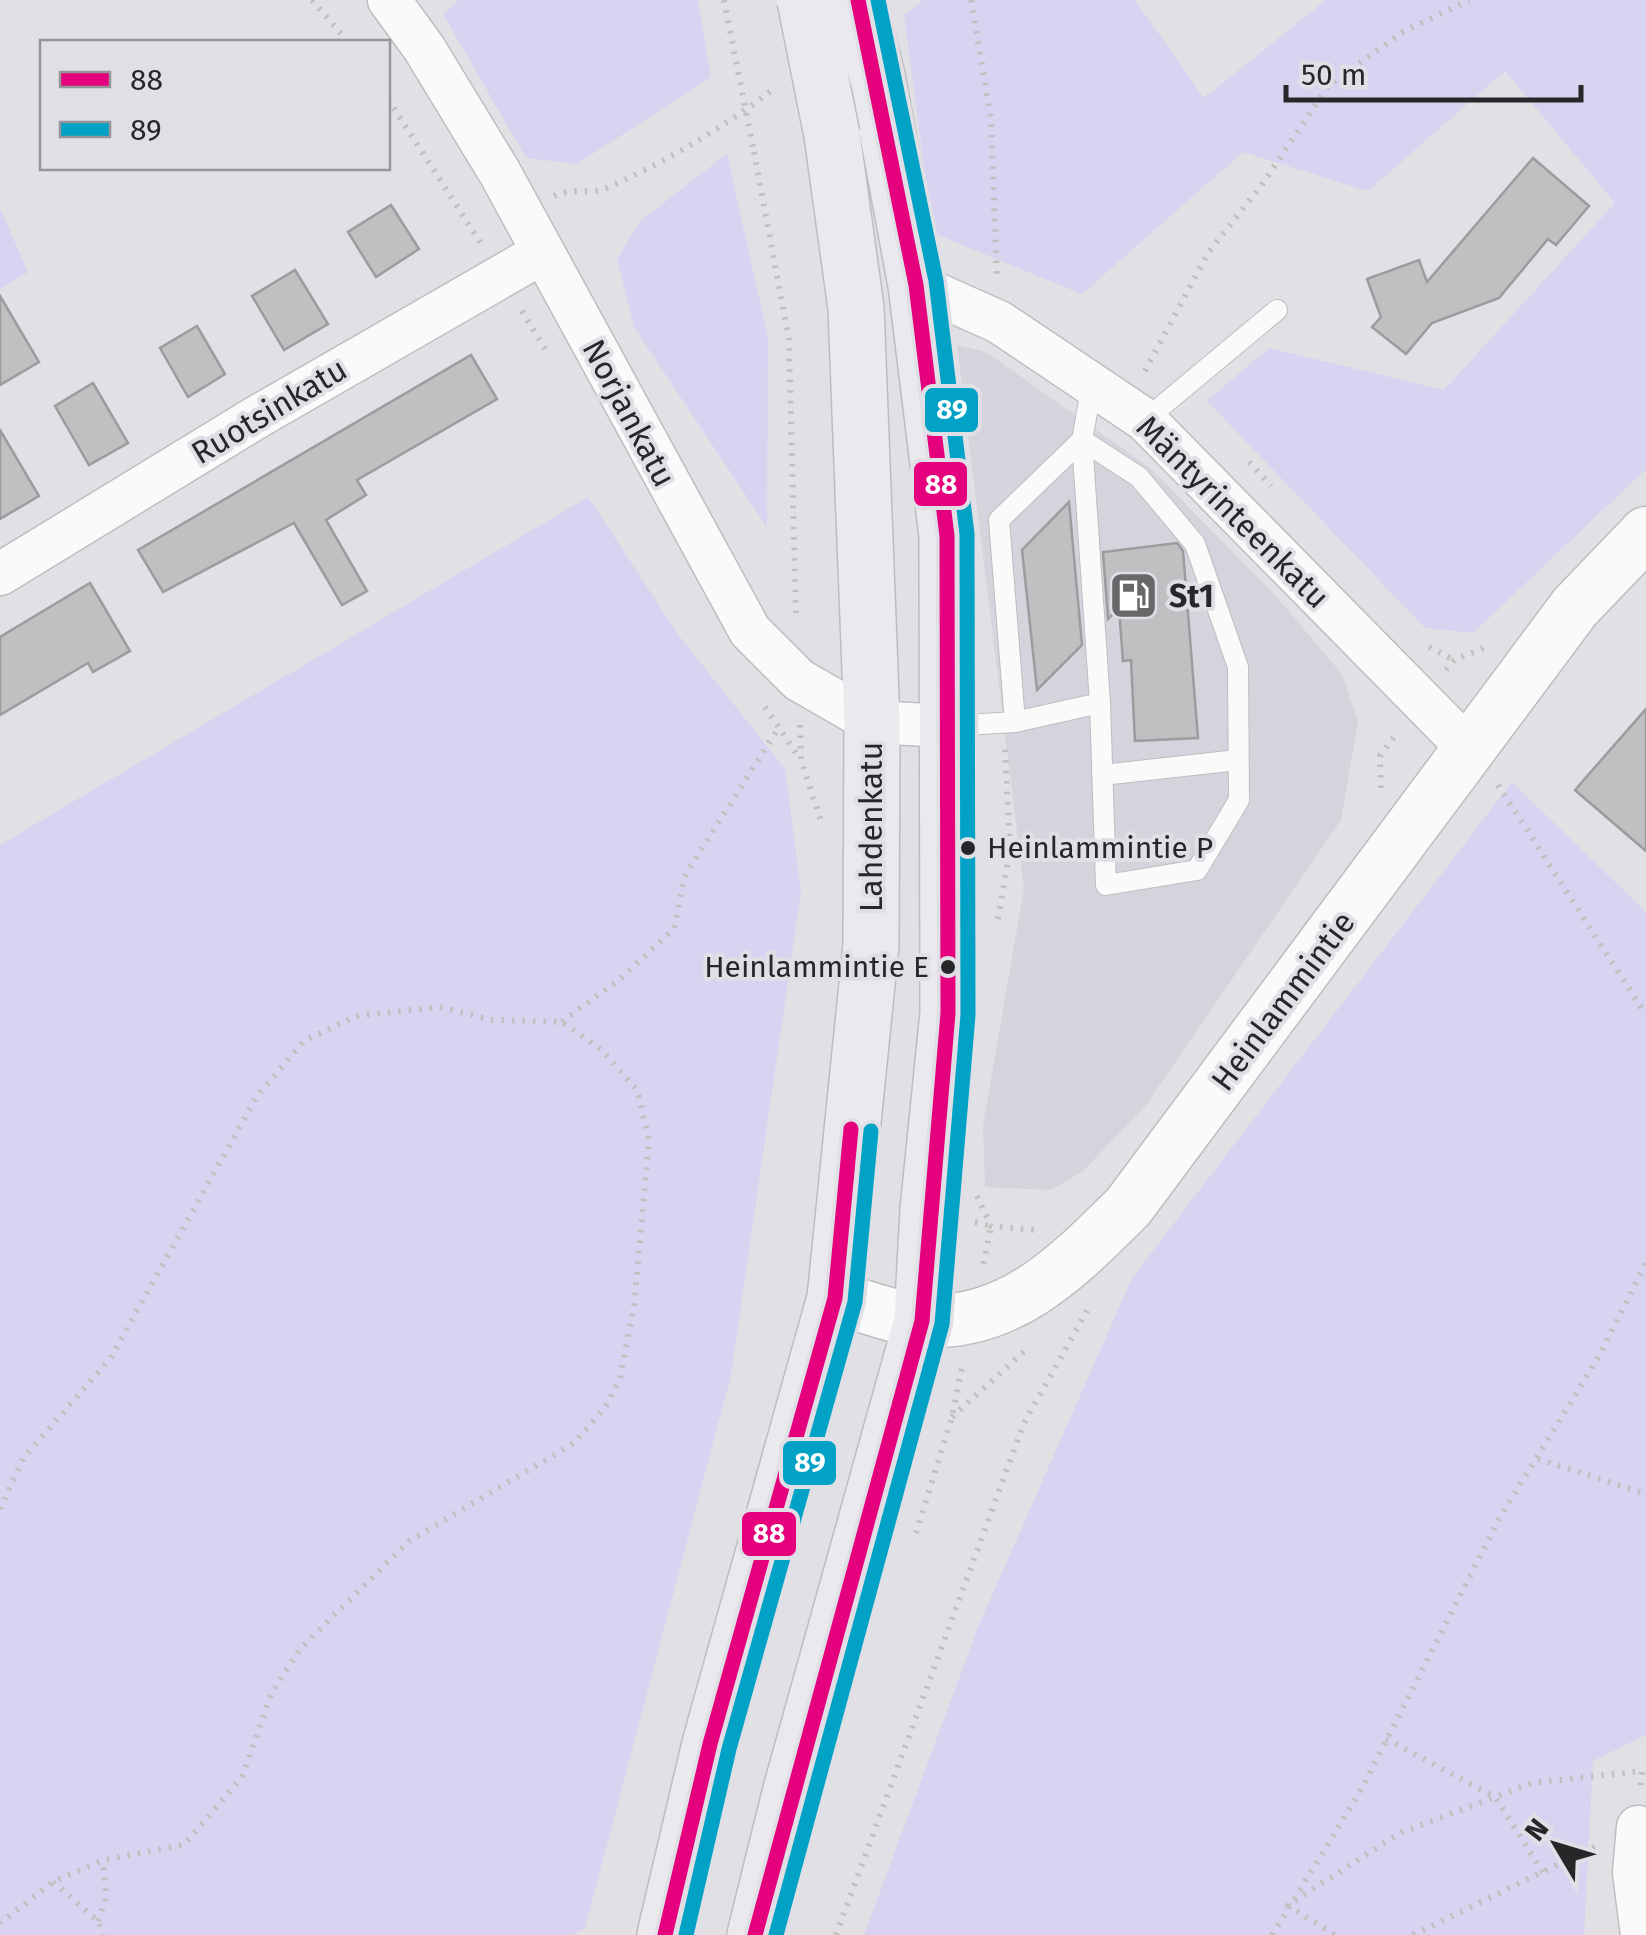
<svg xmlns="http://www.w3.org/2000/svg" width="1646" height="1935" viewBox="0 0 1646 1935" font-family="'Fira Sans',sans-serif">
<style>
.built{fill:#d6d3dd}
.green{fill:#d9d2f1}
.building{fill:#c0c0c2;stroke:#9c9b9e;stroke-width:2.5}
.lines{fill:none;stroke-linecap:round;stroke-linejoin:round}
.service-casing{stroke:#bebec1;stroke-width:22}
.minor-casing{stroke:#bebec1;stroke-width:45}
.tertiary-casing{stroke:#bebec1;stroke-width:55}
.primary-casing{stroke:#bdbcbe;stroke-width:58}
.path{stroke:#c0c0c1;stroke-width:6;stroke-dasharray:2.5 8;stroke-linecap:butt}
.service{stroke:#fafafb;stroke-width:20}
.minor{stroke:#fafafb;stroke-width:42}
.tertiary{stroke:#fafafb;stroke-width:52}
.primary{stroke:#eae9ee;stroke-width:55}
.primary-bridge-casing{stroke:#bdbcbe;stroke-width:58;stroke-linecap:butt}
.path-bridge{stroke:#c0c0c1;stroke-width:6;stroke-dasharray:2.5 8;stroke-linecap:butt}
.primary-bridge{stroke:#eae9ee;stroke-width:55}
.bus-1-casing{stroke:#e0dfe5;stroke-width:22}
.bus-2-casing{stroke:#e0dfe5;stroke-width:22}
.bus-1{stroke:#e5007d;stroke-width:15}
.bus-2{stroke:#02a2c6;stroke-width:15}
.bus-dot{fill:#272629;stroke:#e0dfe5;stroke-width:4}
.labels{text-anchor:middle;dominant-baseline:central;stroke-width:8;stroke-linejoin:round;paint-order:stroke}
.bus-label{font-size:30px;fill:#272629;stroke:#e0dfe5;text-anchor:start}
.street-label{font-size:32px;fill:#272629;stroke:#e0dfe5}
.poi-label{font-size:32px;font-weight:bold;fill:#272629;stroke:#e0dfe5;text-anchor:start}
.line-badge{stroke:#e0dfe5;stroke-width:4}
.badge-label{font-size:28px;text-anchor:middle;font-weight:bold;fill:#fff}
</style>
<rect width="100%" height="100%" fill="#e1e0e4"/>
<path class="built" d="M957 345 986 352 1150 468 1274 594 1342 674 1358 722 1341 820 1146 1105 1083 1171 1051 1190 985 1187 983 1126 1024 888Z"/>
<path class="green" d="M458 0H698L711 77 577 164 526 158 443 14Z
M923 0H1135L1204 98 1326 0H1646V469L1473 633 1425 628 1207 401 1269 348 1444 390 1615 203 1505 71 1368 191 1243 152 1082 294 933 233 904 15Z
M727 154 768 338 767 527 634 327 617 259 640 221Z
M0 208 28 272 0 289Z
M588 497 680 637 785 769 801 891 731 1375 585 1928 572 1935H0V845Z
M1512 782 1646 912V1735L1593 1761 1584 1935H864L978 1627 1132 1278Z"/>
<path class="building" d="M1533 158 1589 206 1556 245 1548 239 1499 298 1432 323 1406 354 1372 327 1381 317 1367 279 1419 260 1427 282Z
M391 205 419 249 376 277 348 232Z
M295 270 328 324 284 350 252 296Z
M0 296 39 362 0 385Z
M197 326 225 374 188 397 160 348Z
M471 355 497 399 357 480 366 495 326 520 367 591 342 605 294 523 163 592 138 550Z
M93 383 128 443 89 465 55 406Z
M0 430 39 496 0 519Z
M1069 502 1082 645 1037 690 1022 550Z
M1177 543 1183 551 1198 738 1135 741 1131 660 1123 661 1119 608 1108 619 1103 552Z
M90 583 130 651 93 672 88 663 0 715V637Z
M1646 709V851L1575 790Z"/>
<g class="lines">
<defs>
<path id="service" d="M1145 420 1277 310
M1015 722 999 520 1082 440 1139 477 1195 544 1238 667 1239 800 1197 870 1106 885 1100 703
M949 726 1015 722 1100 703 1082 440 1092 385
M1102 775 1238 760"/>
<path id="minor" d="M389 0 424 48 500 173 750 631 799 680 872 722 946 726
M916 285 999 322 1145 420 1468 748
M0 574 257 417 542 253
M1638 1827 1634 1872 1642 1935"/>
<path id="tertiary" d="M835 1298C863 1305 896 1319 925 1321 1013 1325 1070 1264 1128 1207L1575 607 1646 533"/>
<path id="primary" d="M665 1935 710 1744 835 1298 871 945 872 722 856 308 832 135
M755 1935 791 1790 922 1321 928 1210 948 1013 947 536 916 285 877 76"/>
</defs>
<use href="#service" class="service-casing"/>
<use href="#minor" class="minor-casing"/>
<use href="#tertiary" class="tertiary-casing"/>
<use href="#primary" class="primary-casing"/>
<path class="path" d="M312 0 348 42
M971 0 991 119 997 280
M388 99 482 245
M754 152 789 340 796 618
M554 196C571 187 590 195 607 188 669 160 723 128 776 87
M522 311 547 352
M1145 371 1208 253 1261 186 1329 85 1403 32 1469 0
M1249 462 1271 486
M1429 647 1454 660
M1446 670 1454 660 1486 647
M765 707 800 759
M800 725 801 760 822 824
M1498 785 1646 1015
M1381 788 1380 756 1398 732
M998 919 1010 848 1005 748
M562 1022 621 978 674 929 684 877 779 727
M977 1196 991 1226 1035 1230
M975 1222 991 1226 983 1266
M952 1417 1029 1347
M1538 1459 1646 1494
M0 1509 24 1457 110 1359 257 1096 304 1041 356 1016 440 1007 492 1020 562 1022 602 1050 637 1090 649 1139 634 1306 620 1378 606 1406 574 1443 409 1541 300 1649 271 1694 242 1777 184 1845 103 1860 53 1882 0 1923
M916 1533 952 1417 963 1362
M1386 1739 1495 1797 1543 1872
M53 1882 98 1921 103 1935
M98 1921 106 1898 103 1860
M836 1935 1024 1423 1089 1307
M1272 1935 1360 1792 1499 1519 1599 1356 1646 1263
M1334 1935 1288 1905 1400 1833 1495 1797 1532 1783 1642 1771 1640 1790
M1413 1935 1596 1846"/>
<use href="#service" class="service"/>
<use href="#minor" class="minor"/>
<use href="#tertiary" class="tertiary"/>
<use href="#primary" class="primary"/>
<defs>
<path id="primary-bridge" d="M805 0 832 135
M858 0 877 76"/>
</defs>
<use href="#primary-bridge" class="primary-bridge-casing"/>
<path class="path-bridge" d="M724 0 754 152"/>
<use href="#primary-bridge" class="primary-bridge"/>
<defs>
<path id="bus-1" d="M665 1935 710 1744 835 1298 851 1129
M755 1935 922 1321 948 1013 947 536 916 285 858 0"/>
<path id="bus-2" d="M686 1935 729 1749 855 1302 871 1131
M776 1935 942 1324 968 1015 967 534 936 281 878 0"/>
</defs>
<use href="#bus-1" class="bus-1-casing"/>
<use href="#bus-2" class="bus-2-casing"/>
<use href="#bus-1" class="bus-1"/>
<use href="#bus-2" class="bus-2"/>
</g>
<defs>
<symbol id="fuel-square" viewBox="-11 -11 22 22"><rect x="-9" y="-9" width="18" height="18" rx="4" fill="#68676a" stroke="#e0dfe5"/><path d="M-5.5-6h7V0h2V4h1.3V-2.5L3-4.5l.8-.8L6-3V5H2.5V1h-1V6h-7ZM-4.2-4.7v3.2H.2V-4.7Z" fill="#fff"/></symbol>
</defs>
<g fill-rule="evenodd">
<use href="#fuel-square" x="1106" y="568" width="55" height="55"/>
</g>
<g class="bus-dot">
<circle cx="968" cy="848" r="9"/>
<circle cx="948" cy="967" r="9"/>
</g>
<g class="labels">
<g class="bus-label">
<text x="987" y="848">Heinlammintie P</text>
<text x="929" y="967" text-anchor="end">Heinlammintie E</text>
</g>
<g class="street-label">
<text transform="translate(269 411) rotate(-31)">Ruotsinkatu</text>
<text transform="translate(629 413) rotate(62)">Norjankatu</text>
<text transform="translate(1233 512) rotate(45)">Mäntyrinteenkatu</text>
<text transform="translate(871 827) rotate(-90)">Lahdenkatu</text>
<text transform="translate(1283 1001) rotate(-53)">Heinlammintie</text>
</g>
<g class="poi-label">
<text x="1169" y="596">St1</text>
</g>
</g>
<g class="line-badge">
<rect x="923" y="386" width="57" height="48" rx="10" fill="#02a2c6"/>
<rect x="912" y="460" width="57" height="48" rx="10" fill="#e5007d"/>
<rect x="781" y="1439" width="57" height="48" rx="10" fill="#02a2c6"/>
<rect x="740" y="1510" width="58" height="48" rx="10" fill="#e5007d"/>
</g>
<g class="badge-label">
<text x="952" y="419">89</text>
<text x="941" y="494">88</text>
<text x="810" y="1472">89</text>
<text x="769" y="1543">88</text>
</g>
<rect x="40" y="40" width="350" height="130" fill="#e0dfe5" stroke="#96959a" stroke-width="2.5"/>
<rect x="60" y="72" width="50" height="15" fill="#e5007d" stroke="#96959a" stroke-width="2.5"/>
<text x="130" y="90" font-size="30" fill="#272629">88</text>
<rect x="60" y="122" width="50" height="15" fill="#02a2c6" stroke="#96959a" stroke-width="2.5"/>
<text x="130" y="140" font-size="30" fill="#272629">89</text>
<g transform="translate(1556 1845) rotate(308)" stroke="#e0dfe5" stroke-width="8" paint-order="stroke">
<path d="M0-8L18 38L0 25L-18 38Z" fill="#272629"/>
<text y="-15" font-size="28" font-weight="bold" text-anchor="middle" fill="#272629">N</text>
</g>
<path d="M1286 85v15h295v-15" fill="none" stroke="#272629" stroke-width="5"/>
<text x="1301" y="85" font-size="30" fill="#272629" stroke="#e0dfe5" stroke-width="8" paint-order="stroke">50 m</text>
</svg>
